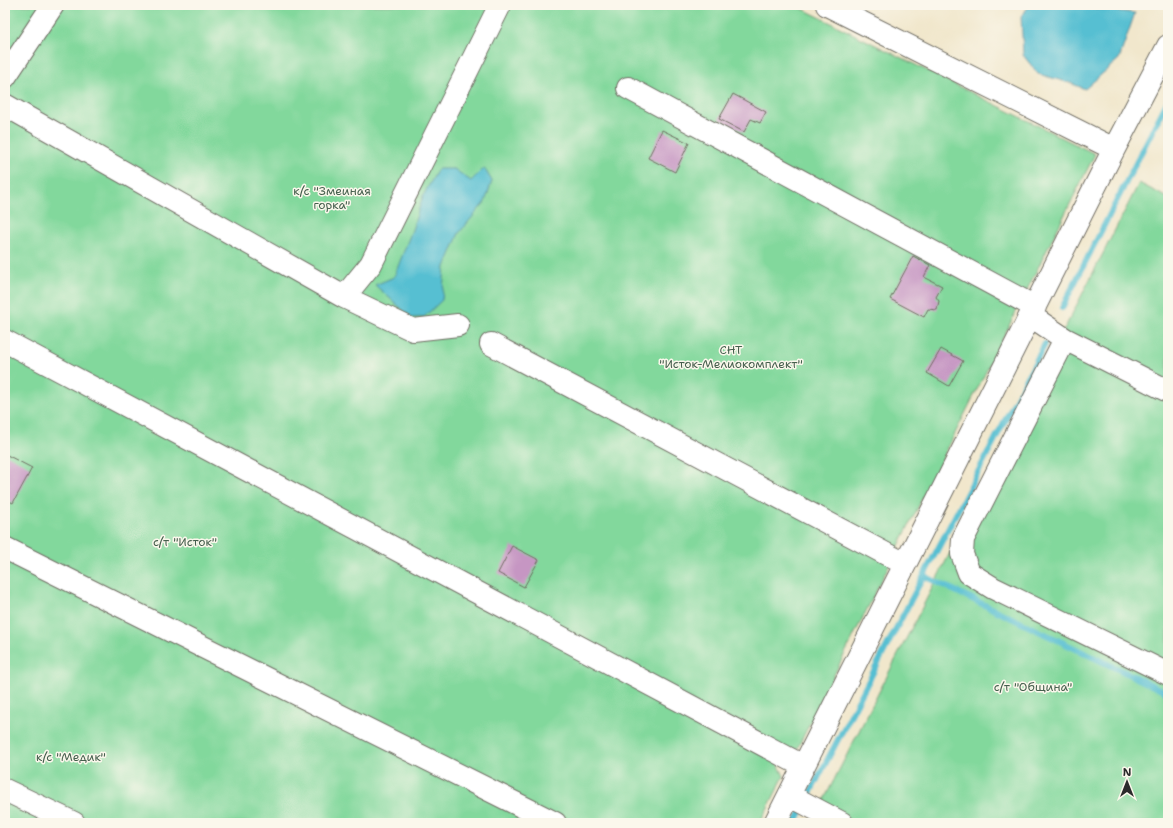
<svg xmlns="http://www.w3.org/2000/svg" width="1173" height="828" viewBox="0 0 1173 828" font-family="'Shantell Sans',sans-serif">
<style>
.green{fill:#82d89c;stroke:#568264}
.water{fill:#56bfd2;stroke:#40757e}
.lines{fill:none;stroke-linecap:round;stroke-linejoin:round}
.stream{stroke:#56bfd2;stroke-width:6}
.building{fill:#c696c3}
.minor-casing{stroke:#706d63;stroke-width:24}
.minor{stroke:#fff;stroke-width:22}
.labels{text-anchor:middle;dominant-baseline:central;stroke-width:3;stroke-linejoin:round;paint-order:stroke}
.park-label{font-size:12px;fill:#455f4d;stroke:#fbf7ec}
</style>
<rect width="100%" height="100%" fill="#fbf7ec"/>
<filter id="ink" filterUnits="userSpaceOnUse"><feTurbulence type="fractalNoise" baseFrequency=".025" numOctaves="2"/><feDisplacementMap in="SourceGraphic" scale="8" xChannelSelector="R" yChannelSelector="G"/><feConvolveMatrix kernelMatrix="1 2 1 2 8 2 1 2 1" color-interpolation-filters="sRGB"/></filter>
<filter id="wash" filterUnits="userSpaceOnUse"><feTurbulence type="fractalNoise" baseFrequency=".012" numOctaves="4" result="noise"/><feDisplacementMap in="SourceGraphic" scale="16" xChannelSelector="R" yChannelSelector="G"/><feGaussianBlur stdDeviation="0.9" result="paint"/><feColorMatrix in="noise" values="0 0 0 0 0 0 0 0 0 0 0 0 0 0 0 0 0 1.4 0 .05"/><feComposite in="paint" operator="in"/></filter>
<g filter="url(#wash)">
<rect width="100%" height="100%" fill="#f1e7cc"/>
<path class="green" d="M5 5H795L1095 154 797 749 787 750 778 764 784 776 760 823H5Z
M1139 183 1168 198V823H812Z"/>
<path class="water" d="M1030 5H1070L1135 13 1119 59 1085 89 1070 83 1038 74 1023 55 1021 16Z
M484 168 492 181 485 202 459 233 445 267 442 300 424 317 412 318 375 285 394 277 412 230 423 196 438 169H454L471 181Z"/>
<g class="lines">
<path class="stream" d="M1062 308 1168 100
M924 576 1168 693
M810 793 1045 344
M795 823 801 812"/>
</g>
<g id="blocks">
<path class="building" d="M733 94 766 112 760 123 751 119 744 132 719 119Z
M662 130 689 143 675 172 648 158Z
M913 256 930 265 924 277 942 286 936 297 939 301 937 310 928 309 924 317 890 299Z
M941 349 963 361 949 386 927 373Z
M5 454 32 468 13 503 5 499Z
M512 546 539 560 524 587 498 573Z"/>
</g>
</g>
<g filter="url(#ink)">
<use href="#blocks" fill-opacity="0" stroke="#706d63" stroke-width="1"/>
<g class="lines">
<defs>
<path id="minor" d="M827 5 1114 149
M5 77 53 5
M628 88 1035 307
M5 105 344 297 413 330 458 325
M344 297 371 264 500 5
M1031 316 1065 339 1168 391
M1065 339 963 539 962 554 969 573 993 588 1168 674
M5 341 803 766
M491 344 905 564
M5 548 555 823
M5 790 74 823
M789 795 842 823
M775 823 1114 149 1168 46"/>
</defs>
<use href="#minor" class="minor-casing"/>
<use href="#minor" class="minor"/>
</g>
</g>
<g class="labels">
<g class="park-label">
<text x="332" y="191">к/с "Змеиная<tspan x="332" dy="14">горка"</tspan></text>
<text x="731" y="350">СНТ<tspan x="731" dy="14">"Исток-Мелиокомплект"</tspan></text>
<text x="185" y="542">с/т "Исток"</text>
<text x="1033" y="687">с/т "Община"</text>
<text x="71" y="757">к/с "Медик"</text>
</g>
</g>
<rect width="1173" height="828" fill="none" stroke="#fbf7ec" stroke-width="20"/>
<g transform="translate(1127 782)" stroke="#fbf7ec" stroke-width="3" paint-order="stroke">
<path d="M0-3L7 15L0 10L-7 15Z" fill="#2b2b2b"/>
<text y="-6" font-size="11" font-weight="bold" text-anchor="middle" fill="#2b2b2b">N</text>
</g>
</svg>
